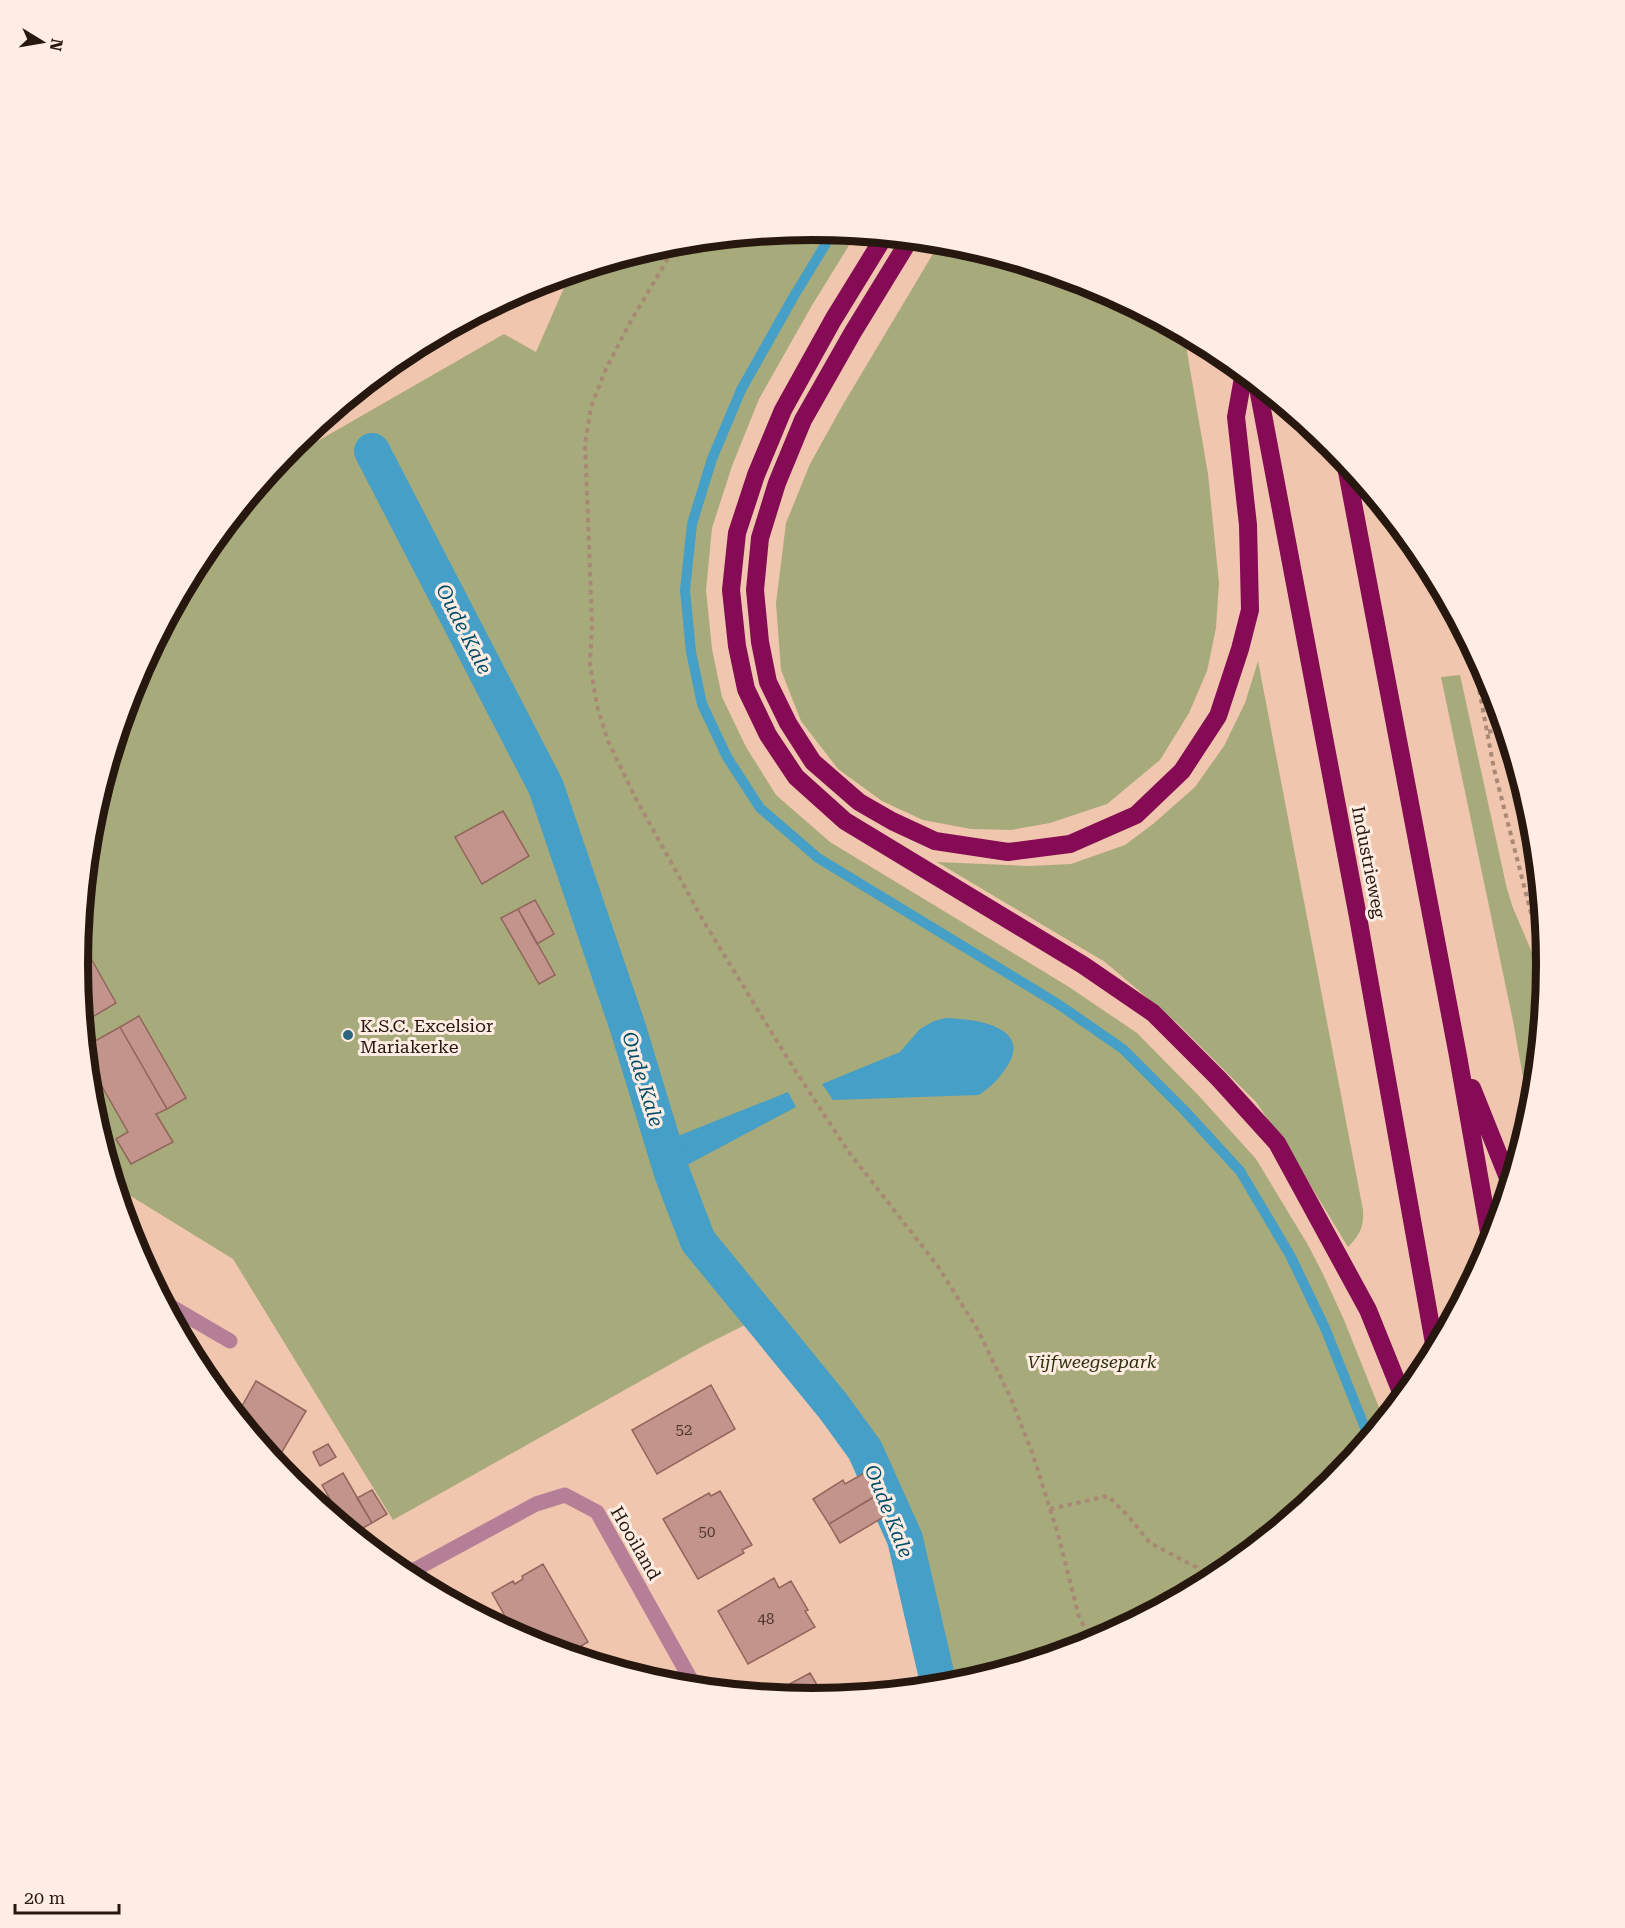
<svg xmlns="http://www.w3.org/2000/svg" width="1625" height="1928" viewBox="0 0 1625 1928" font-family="'Roboto Serif',serif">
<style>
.green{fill:#a7aa7a}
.water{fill:#469fc7}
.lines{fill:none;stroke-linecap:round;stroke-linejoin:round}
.stream{stroke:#469fc7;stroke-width:10}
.canal{stroke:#469fc7;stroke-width:36}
.building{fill:#c3948b;stroke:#91655c;stroke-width:1.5}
.path{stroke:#a98875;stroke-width:4;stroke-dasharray:4.5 4.5;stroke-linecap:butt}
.street{stroke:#b47f97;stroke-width:15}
.highway{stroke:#850b55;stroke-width:18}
.poi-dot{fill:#2e6680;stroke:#ffede3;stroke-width:2}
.labels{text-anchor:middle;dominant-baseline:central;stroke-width:6;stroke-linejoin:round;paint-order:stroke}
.number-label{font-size:15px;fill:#4e372e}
.street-label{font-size:18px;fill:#27180f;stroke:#ffede3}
.poi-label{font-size:18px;fill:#27180f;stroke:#ffede3;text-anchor:start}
.park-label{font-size:18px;font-style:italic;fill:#2d2e0b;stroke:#ffede3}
.water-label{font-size:20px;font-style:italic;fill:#004d69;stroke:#ffede3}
.rim{fill:none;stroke:#27180f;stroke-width:8}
</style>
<rect width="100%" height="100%" fill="#f1c6ae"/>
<path class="green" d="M813 230 856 234 811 307 759 399 732 466 712 528 706 590 712 649 722 697 746 747 776 795 830 842 1069 987 1137 1033 1200 1097 1256 1159 1308 1245 1323 1274 1344 1320 1384 1420 1332 1484 1220 1575 1093 1643 955 1684 939 1686 905 1539 865 1450 833 1406 761 1317 703 1346 393 1520 233 1259 116 1187 92 1107 78 964 92 820 134 683 202 556 276 465 504 334 536 352 570 274 670 244Z
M940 242 956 244 1094 286 1184 334 1208 474 1219 583 1216 628 1207 671 1189 713 1160 760 1107 804 1050 823 1011 830 971 829 923 820 882 801 838 769 801 721 781 670 776 603 786 523 810 464 841 408Z
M1258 661 1363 1210C1364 1228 1360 1234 1348 1247L1297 1163 1256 1102 1177 1023 1105 962 937 862 1030 866 1071 864 1125 845 1153 824 1195 787 1224 746 1245 703Z
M1460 675 1507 889 1513 908 1545 983 1533 1108 1530 1116 1513 1021 1441 677Z"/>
<path class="water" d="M946 1018C972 1019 1032 1025 1008 1065 998 1080 993 1085 979 1095L833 1100 822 1084 900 1052 920 1029 934 1021Z
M788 1092 796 1107 672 1173 663 1142Z"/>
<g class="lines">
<path class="stream" d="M833 232 794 296 741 390 712 459 692 524 685 590 691 652 702 704 727 757 760 808 818 858 1058 1004 1123 1049 1185 1111 1240 1171 1290 1255 1325 1328 1369 1438"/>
<path class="canal" d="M372 451 546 787 628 1028 672 1173 698 1241 833 1406 865 1450 905 1539 939 1686"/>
</g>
<path class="building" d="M503 811 529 856 482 884 455 837Z
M535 900 554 934 537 944 518 909Z
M518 909 555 975 539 984 501 918Z
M80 939 116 1003 84 1022 78 964Z
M139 1016 186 1098 167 1109 120 1027Z
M120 1027 167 1109 156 1114 173 1142 131 1164 116 1139 128 1132 88 1062 86 1046Z
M256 1381 306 1411 276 1462 237 1415Z
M711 1385 735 1429 657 1474 632 1430Z
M328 1444 336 1457 320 1466 313 1452Z
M868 1471 881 1493 829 1524 813 1499 843 1480 845 1484Z
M343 1473 372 1523 354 1533 319 1505 330 1499 322 1485Z
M372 1490 387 1514 372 1523 357 1498Z
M720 1491 752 1545 742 1550 744 1553 698 1579 663 1519 709 1493 711 1496Z
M875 1496 887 1515 840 1543 829 1524Z
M543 1564 588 1642 568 1654 531 1642 515 1634 492 1593 513 1581 515 1584 523 1579 522 1576Z
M774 1578 779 1588 791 1581 808 1610 805 1611 815 1627 748 1664 718 1611Z
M810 1673 824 1697 812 1698 771 1694Z"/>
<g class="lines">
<path class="path" d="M677 243 628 326 605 371 591 407 585 444 586 467 592 624 590 664 597 706 608 741 635 797 704 922 791 1064 848 1151 937 1265 978 1330 1012 1401 1033 1455 1058 1534 1079 1617 1093 1643
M1471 646 1494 769 1532 917 1547 961
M1488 732 1505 728
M1050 1509 1108 1496 1129 1517 1150 1543 1196 1567 1204 1584"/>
<path class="street" d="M165 1303 230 1341
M405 1575 536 1504 565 1495 597 1512 695 1687"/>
<path class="highway" d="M884 237 833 320 783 410 756 475 737 533 731 590 737 646 746 689 768 735 796 777 845 821 1083 965 1153 1013 1219 1079 1277 1143 1368 1310 1403 1397
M910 239 853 332 803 420 777 483 760 538 755 590 760 642 768 682 788 723 813 762 859 802 892 821 935 841 1008 852 1070 844 1136 815 1182 771 1218 716 1240 649 1250 610 1248 525 1236 417 1244 372
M1257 383 1358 917 1435 1349
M1345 461 1458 1056 1491 1244
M1472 1088 1510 1183"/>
</g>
<circle class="poi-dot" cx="348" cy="1035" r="6"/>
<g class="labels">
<g class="number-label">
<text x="684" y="1430">52</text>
<text x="707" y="1532">50</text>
<text x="766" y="1619">48</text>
</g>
<g class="street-label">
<text transform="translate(1369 862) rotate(79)">Industrieweg</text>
<text transform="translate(636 1543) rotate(60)">Hooiland</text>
</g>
<g class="poi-label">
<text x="360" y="1025">K.S.C. Excelsior<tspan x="360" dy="21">Mariakerke</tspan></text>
</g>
<g class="park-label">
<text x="1092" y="1361">Vijfweegsepark</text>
</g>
<g class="water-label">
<text transform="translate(464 629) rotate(63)">Oude Kale</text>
<text transform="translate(643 1079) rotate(73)">Oude Kale</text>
<text transform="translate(889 1511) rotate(68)">Oude Kale</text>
</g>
</g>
<path d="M0 0H1625V1928H0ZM88 964a724 724 0 1 1 1448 0a724 724 0 1 1-1448 0Z" fill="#ffede3" fill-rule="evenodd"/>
<path class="rim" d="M88 964a724 724 0 1 1 1448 0a724 724 0 1 1-1448 0Z"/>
<g transform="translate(42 42) rotate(101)" stroke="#ffede3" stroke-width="4.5" paint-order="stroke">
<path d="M0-4.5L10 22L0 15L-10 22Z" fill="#27180f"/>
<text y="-9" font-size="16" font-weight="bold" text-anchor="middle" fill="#27180f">N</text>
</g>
<path d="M15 1904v9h104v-9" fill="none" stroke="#27180f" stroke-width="3"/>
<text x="24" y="1904" font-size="18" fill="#27180f" stroke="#ffede3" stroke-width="4.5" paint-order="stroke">20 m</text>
</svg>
